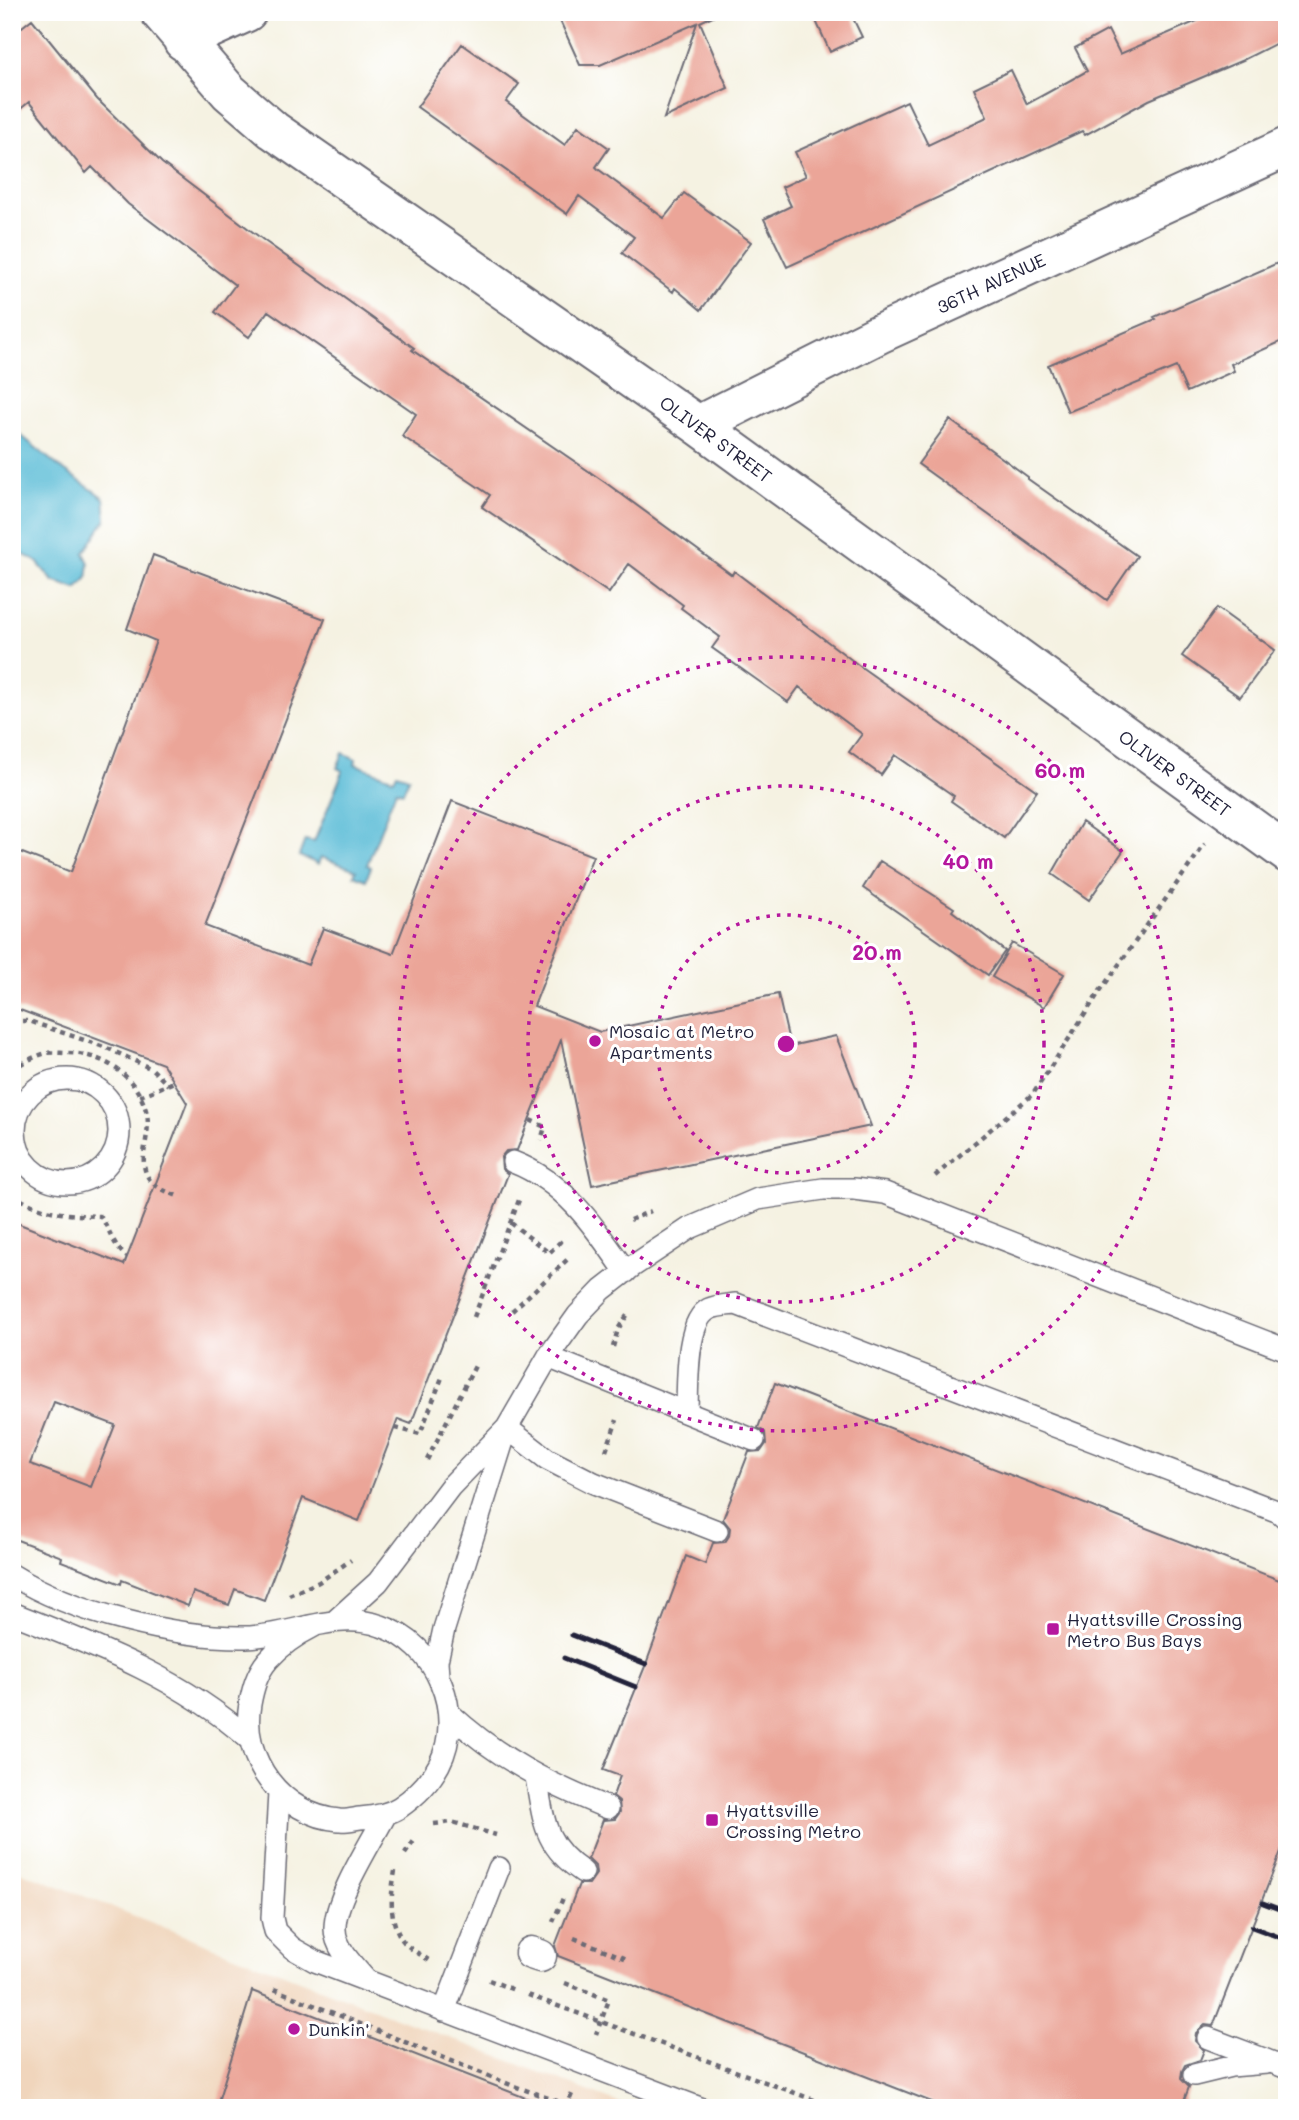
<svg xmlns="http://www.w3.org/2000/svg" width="1299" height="2120" viewBox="0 0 1299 2120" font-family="Mali,sans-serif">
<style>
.built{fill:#f0d5bc}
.water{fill:#58bbd6;stroke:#3d6e88;stroke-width:2}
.building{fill:#eba598;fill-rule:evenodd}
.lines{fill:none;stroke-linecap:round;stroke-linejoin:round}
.service-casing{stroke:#6c6b75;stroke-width:24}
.pedestrian-casing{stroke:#6c6b75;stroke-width:35}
.minor-casing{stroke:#6c6b75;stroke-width:42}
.path{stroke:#6c6b75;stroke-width:4.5;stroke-dasharray:5 5;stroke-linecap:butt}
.service{stroke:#fff;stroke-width:21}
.pedestrian{stroke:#fff;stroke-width:32}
.minor{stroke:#fff;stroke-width:38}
.rail{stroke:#22223b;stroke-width:5}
.ring{fill:none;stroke:#b5179e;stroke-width:3.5;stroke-dasharray:3.5 7}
.poi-dot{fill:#b5179e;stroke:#fff;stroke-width:2.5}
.labels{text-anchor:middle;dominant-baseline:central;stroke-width:6;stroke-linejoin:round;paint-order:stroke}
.street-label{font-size:18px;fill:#22223b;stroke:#fff}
.poi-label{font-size:18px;fill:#22223b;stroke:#fff;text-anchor:start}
.centre{fill:#b5179e;stroke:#fff;stroke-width:3.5}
.ring-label{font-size:21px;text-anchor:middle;font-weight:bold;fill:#b5179e;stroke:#fff;stroke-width:6;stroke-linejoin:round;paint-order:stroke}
</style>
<rect width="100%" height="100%" fill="#fff"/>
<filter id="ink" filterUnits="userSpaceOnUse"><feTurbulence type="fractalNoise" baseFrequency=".0143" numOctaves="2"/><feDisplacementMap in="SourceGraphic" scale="14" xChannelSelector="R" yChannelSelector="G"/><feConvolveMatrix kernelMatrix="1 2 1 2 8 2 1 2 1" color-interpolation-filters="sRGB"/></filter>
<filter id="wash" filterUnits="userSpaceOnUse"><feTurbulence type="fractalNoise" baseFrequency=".00686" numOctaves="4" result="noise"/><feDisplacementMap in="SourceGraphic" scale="28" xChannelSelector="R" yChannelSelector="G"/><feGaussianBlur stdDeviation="1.57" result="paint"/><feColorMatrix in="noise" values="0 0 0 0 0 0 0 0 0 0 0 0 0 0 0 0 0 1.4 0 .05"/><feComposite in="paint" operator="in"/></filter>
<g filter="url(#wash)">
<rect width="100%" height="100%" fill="#f5f2e2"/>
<path class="built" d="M12 1868 299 1980 632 2108H12Z"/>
<path class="water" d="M12 428 58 466 104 498 106 519 84 553 89 563 87 579 76 589 53 581 37 562 12 548Z
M343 753 356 759 355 764 394 779 397 773 409 777 403 792 396 790 367 865 371 867 366 880 354 875 356 870 321 857 318 864 299 856 305 840 314 842 343 771 337 768Z"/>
<g id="blocks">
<path class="building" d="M556 12H721L700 22 728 88 664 118 697 23 600 65H580Z
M812 12H850L862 37 830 52Z
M1218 12H1287V38L1243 60 1149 100 1085 135 1082 131 787 267 764 219 791 206 782 187 806 176 795 152 907 101 928 145 987 117 974 88 1011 70 1027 104 1087 71 1075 48 1108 30 1120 54Z
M32 19 97 99 162 163 266 242 414 348 412 350 606 483 732 575 734 571 861 667 1037 791 1004 838 951 801 954 796 895 755 881 775 849 752 862 734 799 687 788 702 712 648 720 637 681 608 683 605 629 564 609 593 482 507 490 495 402 436 416 414 268 311 249 337 215 312 235 285 128 204 92 167 86 173 29 102 12 116V35Z
M462 44 519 84 506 102 565 145 578 126 609 148 596 167 598 169 664 218 684 193 751 242 701 310 675 288 673 292 622 253 634 237 579 196 567 214 417 107Z
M1287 259V339L1231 364 1234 371 1187 392 1176 367 1068 412 1048 365 1156 319 1154 317Z
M950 420 1028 477V479L1137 556 1107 600 918 464Z
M153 555 325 619 205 926 308 965 323 928 393 954 452 801 593 856 534 1006 600 1032 778 994 790 1046 836 1036 871 1126 592 1185 561 1040 517 1150 506 1151 501 1157 502 1169 508 1174 411 1424 398 1419 359 1521 303 1498 264 1600 235 1589 229 1605 193 1592 188 1606 122 1580 121 1584 61 1561 62 1557 12 1538V1221L124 1265 187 1103 163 1064 12 1007V849L71 872 156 641 127 629ZM54 1402 115 1425 91 1487 30 1464Z
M1217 608 1275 650 1240 697 1182 656Z
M1082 822 1123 851 1089 900 1052 874Z
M880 861 954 908 952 911 1005 951 988 975 863 888Z
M1012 943 1064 974 1044 1007 992 977Z
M775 1383 1287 1583V1836L1213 2026 1205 2025 1196 2033 1195 2041 1204 2050 1200 2060 1185 2065 1182 2071 1181 2079 1189 2087 1181 2108H947L558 1956 555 1946 579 1884H589L596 1874 595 1866 588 1859 603 1820 615 1819 620 1812 619 1801 613 1796 620 1776 603 1770 646 1664 686 1556 705 1564 713 1543 725 1542 729 1536 730 1528 723 1519 749 1452 761 1451 766 1444 765 1432 758 1428Z
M252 1991 544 2105 543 2108H216Z"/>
</g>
</g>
<g filter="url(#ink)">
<use href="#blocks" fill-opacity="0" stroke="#6c6b75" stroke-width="2"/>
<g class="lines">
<defs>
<path id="service" d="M15 1131a52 52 0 1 1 104 0a52 52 0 1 1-104 0Z
M513 1162C565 1182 595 1227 626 1272
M548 1357 754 1440
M687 1411C688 1386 685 1321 709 1309 717 1305 728 1305 736 1304L1279 1512 1287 1519
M507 1428 547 1459 594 1483 717 1531
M12 1575C73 1613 175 1638 246 1637 292 1636 336 1610 381 1626 436 1644 466 1713 439 1765 430 1782 416 1796 400 1807 388 1815 374 1817 360 1818 353 1819 345 1821 339 1820 282 1815 240 1759 250 1704 253 1688 257 1673 268 1660 281 1645 296 1635 314 1626
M12 1613C96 1646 181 1678 249 1739
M335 1621 378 1582 450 1487 506 1429
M438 1676 437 1661 444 1629 507 1428 548 1357 578 1315 602 1290 633 1266 690 1228 758 1199 823 1189H854L885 1193 1287 1350
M449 1713C499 1759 546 1783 608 1808
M536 1777C544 1820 543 1845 583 1872
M279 1793 272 1918 275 1931 292 1948 315 1961 700 2108
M366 1980C354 1966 335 1948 335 1929 334 1899 372 1841 386 1814
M444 2011 499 1868
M1208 2038 1287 2068
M1194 2075 1231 2066 1267 2063"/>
<path id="pedestrian" d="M531 1953 540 1956"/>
<path id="minor" d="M160 12 229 92 273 130 698 425 1287 853
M183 41 247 12
M698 425 879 334 1287 147"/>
</defs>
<use href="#service" class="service-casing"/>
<use href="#pedestrian" class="pedestrian-casing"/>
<use href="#minor" class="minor-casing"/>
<path class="path" d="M12 1021H29L107 1048 152 1069 168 1085
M12 1069C23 1063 34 1056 47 1053 53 1052 61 1053 68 1053 105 1054 138 1077 147 1114 151 1134 139 1155 146 1173 151 1187 168 1192 180 1197
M140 1096 174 1082
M530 1120 545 1127 541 1140
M935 1176 1033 1094 1100 991 1205 844
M12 1194C39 1213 68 1215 100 1216 111 1231 113 1246 127 1257
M630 1220 651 1211
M511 1223 549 1253 560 1242 557 1240
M512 1311 568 1259
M474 1317 519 1200
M613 1347 618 1329 628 1314
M395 1428 420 1434 443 1375
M606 1451 617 1420
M427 1460 476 1364
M289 1595 319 1582 351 1560
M434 1824 452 1822 496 1835
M405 1854 416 1838
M395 1871C391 1894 388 1920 403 1941 409 1949 422 1955 430 1961
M553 1922 563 1898
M574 1938 627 1959
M489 1980 514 1990
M565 1983 609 2000 596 2034
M274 1989 511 2085 577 2108
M528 1995 836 2108
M566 2108 572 2094"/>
<use href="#service" class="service"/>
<use href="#pedestrian" class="pedestrian"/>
<use href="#minor" class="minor"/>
<path class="rail" d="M572 1635 646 1664
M564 1658 636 1687
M1263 1903 1287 1912
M1252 1927 1287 1940"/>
</g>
</g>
<g class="ring">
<circle cx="786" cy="1044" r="129"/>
<circle cx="786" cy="1044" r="258"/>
<circle cx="786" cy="1044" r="387"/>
</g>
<g class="poi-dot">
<circle cx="595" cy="1041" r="7"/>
<rect x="1046" y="1622" width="14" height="14" rx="3.5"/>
<rect x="705" y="1813" width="14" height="14" rx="3.5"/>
<circle cx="294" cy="2029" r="7"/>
</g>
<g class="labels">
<g class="street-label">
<text transform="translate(991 283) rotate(-25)">36TH AVENUE</text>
<text transform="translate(716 439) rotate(36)">OLIVER STREET</text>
<text transform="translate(1175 773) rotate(36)">OLIVER STREET</text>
</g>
<g class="poi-label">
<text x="609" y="1031">Mosaic at Metro<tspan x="609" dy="21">Apartments</tspan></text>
<text x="1067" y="1619">Hyattsville Crossing<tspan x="1067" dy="21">Metro Bus Bays</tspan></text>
<text x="726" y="1810">Hyattsville<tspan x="726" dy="21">Crossing Metro</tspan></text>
<text x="308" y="2029">Dunkin'</text>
</g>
</g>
<circle cx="786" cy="1044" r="10" class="centre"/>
<g class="ring-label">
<text x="1060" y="778">60 m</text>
<text x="968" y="869">40 m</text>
<text x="877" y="960">20 m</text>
</g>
<rect width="1299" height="2120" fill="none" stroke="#fff" stroke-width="42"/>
</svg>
